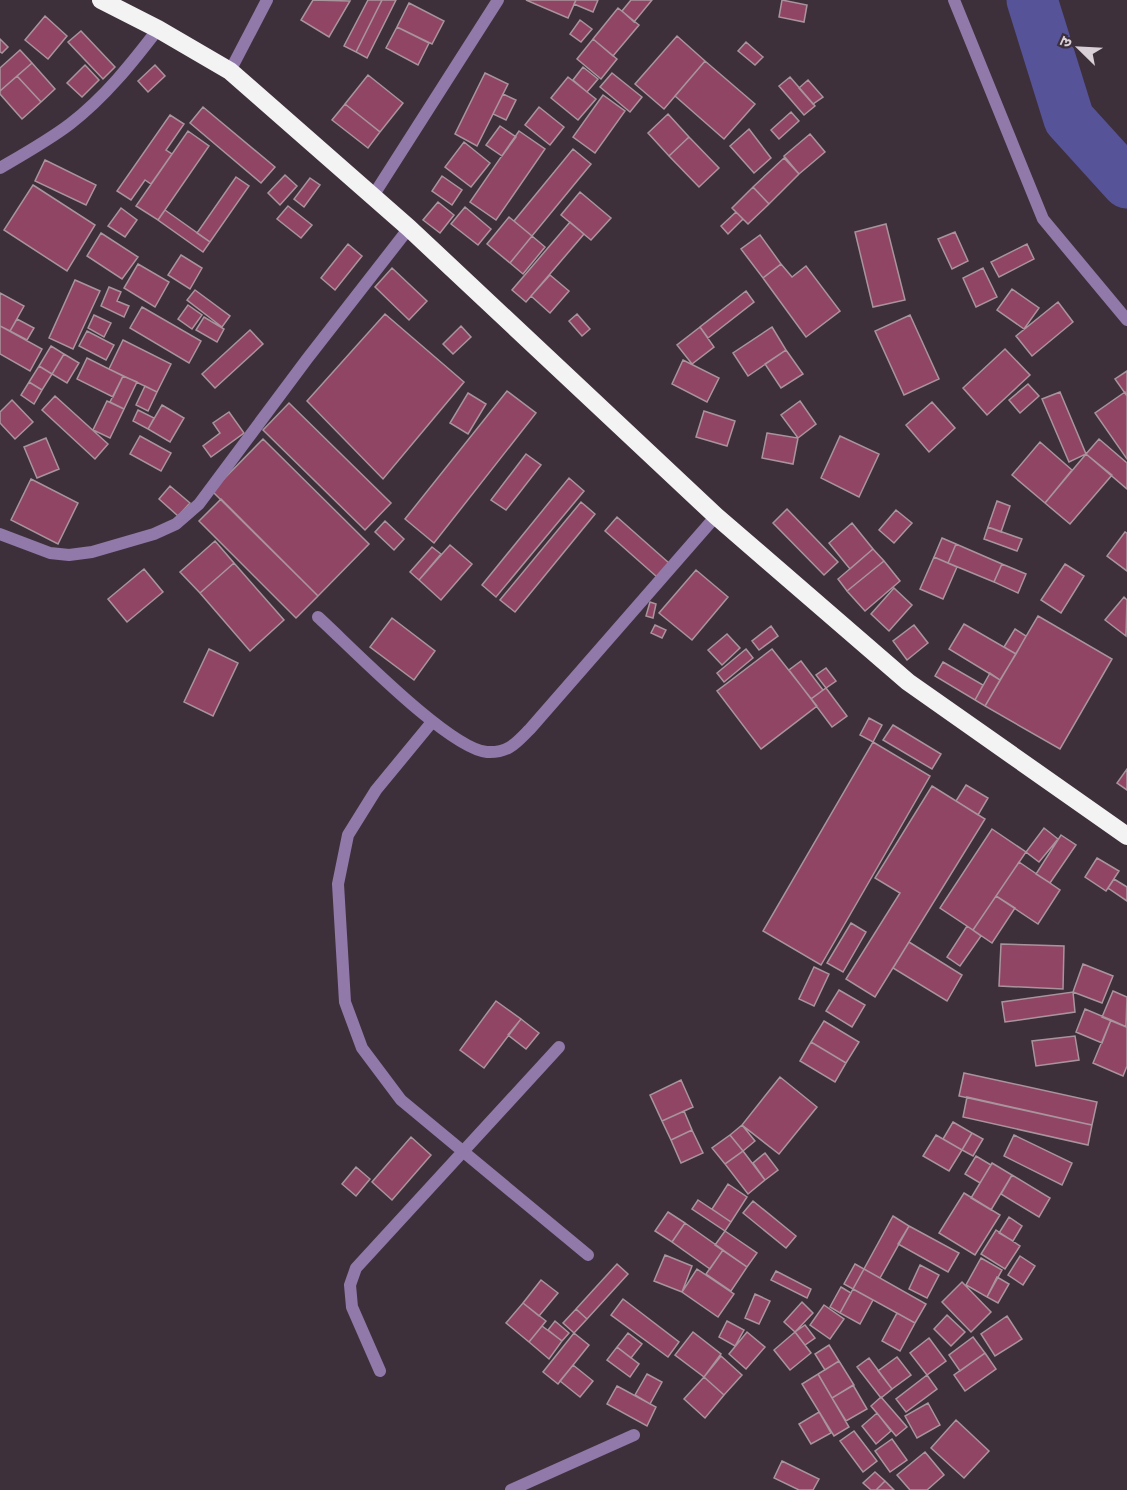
<svg xmlns="http://www.w3.org/2000/svg" width="1127" height="1490" viewBox="0 0 1127 1490" font-family="'Asap Condensed','Noto Sans Devanagari',sans-serif">
<style>
.lines{fill:none;stroke-linecap:round;stroke-linejoin:round}
.river{stroke:#565398;stroke-width:51}
.building{fill:#914565;stroke:#a9949c;stroke-width:1.5}
.street{stroke:#9179a9;stroke-width:12}
.highway{stroke:#f3f3f3;stroke-width:18}
</style>
<rect width="100%" height="100%" fill="#3d303b"/>
<g class="lines">
<path class="river" d="M1032 0 1069 119 1127 183"/>
</g>
<path class="building" d="M313 0 350 1 329 37 301 20Z
M368 0H382L356 52 344 46Z
M382 0H396L367 58 356 52Z
M526 0H576L568 18Z
M576 0H598L593 12 574 4Z
M631 0H652L634 22 622 11Z
M782 0 807 5 804 22 779 17Z
M409 3 444 21 432 44 397 27Z
M618 8 639 25 613 56 593 39Z
M45 16 67 36 48 59 25 40Z
M580 20 592 29 581 42 570 34Z
M397 27 429 43 418 65 386 48Z
M81 31 115 67 103 79 68 42Z
M677 36 705 61 664 109 635 84Z
M0 39 8 47 2 53 0 52Z
M593 39 617 59 601 79 577 59Z
M746 42 763 57 755 65 738 51Z
M20 50 32 63 0 91V68Z
M705 61 755 104 724 139 675 96Z
M32 63 55 89 41 102 17 76Z
M85 65 99 80 82 97 67 83Z
M155 65 165 76 148 92 138 81Z
M583 67 598 79 587 92 573 80Z
M485 73 508 84 477 146 455 134Z
M612 73 642 97 630 112 600 87Z
M368 75 403 103 380 132 345 104Z
M17 76 41 102 22 119 0 94V91Z
M568 77 596 99 578 120 551 98Z
M790 77 815 106 804 115 779 86Z
M808 80 823 97 813 104 799 88Z
M503 94 516 100 506 120 493 114Z
M603 95 625 111 595 153 573 137Z
M345 104 380 132 368 148 332 120Z
M203 107 275 167 261 183 190 123Z
M539 107 564 127 550 145 525 125Z
M791 112 799 121 779 139 771 130Z
M668 114 689 137 669 156 648 133Z
M170 115 184 124 166 150 172 154 151 184 145 180 131 200 117 191Z
M500 126 516 137 502 156 486 145Z
M749 129 771 158 754 173 730 146Z
M188 131 209 146 158 220 136 206Z
M519 131 545 149 496 220 470 202Z
M810 134 825 152 799 174 784 156Z
M689 137 719 168 699 187 669 156Z
M464 142 490 163 471 187 445 167Z
M573 149 591 164 532 236 514 221Z
M784 158 799 174 769 204 753 187Z
M45 160 96 185 86 205 35 181Z
M285 175 297 186 280 205 268 193Z
M442 176 462 190 452 205 432 191Z
M236 177 249 186 210 242 197 233Z
M310 178 320 185 304 207 294 199Z
M33 185 95 225 67 271 4 230Z
M753 187 769 204 748 224 732 208Z
M580 192 611 218 591 240 561 215Z
M438 202 454 215 440 233 423 220Z
M288 206 312 225 301 238 277 219Z
M465 207 491 229 478 245 451 224Z
M121 208 137 220 125 237 108 226Z
M165 210 210 242 203 252 158 220Z
M736 212 743 219 728 234 721 226Z
M509 217 532 236 510 263 487 244Z
M570 222 584 234 526 302 512 290Z
M886 224 905 300 873 307 855 232Z
M955 232 968 261 952 269 938 239Z
M101 233 138 257 122 279 87 256Z
M760 235 781 264 763 278 741 249Z
M532 236 545 247 523 274 510 263Z
M348 244 362 256 335 290 321 278Z
M1027 244 1034 259 999 277 991 262Z
M181 255 202 268 190 289 168 275Z
M138 264 169 282 155 307 124 288Z
M781 264 792 277 806 266 840 311 806 337 763 278Z
M392 268 427 301 409 320 375 287Z
M983 268 997 297 976 307 963 278Z
M550 275 569 291 550 313 531 296Z
M75 280 100 291 73 349 49 338Z
M109 287 121 292 117 301 129 306 124 317 101 306Z
M1012 289 1039 308 1024 329 997 310Z
M195 290 230 316 222 327 187 300Z
M746 291 754 302 708 338 700 327Z
M0 293 24 306 10 331 0 326Z
M1058 302 1073 322 1032 356 1016 336Z
M188 305 202 315 192 329 178 319Z
M142 307 201 341 189 363 130 328Z
M385 314 464 382 383 479 307 401Z
M577 314 590 329 582 336 569 321Z
M94 315 111 323 104 337 88 328Z
M910 315 939 379 904 395 875 331Z
M204 317 224 329 217 342 196 330Z
M17 319 34 328 27 340 10 331Z
M0 326 42 349 30 371 0 354Z
M461 326 471 337 453 354 443 344Z
M700 327 714 347 692 364 677 345Z
M772 327 786 350 748 376 733 353Z
M250 330 263 344 215 388 202 374Z
M87 331 114 345 106 360 79 346Z
M123 340 171 364 157 392 109 369Z
M51 346 64 354 52 374 39 366Z
M1005 349 1030 375 987 415 963 388Z
M786 350 803 374 781 388 765 364Z
M64 354 79 363 67 383 52 374Z
M87 358 123 376 113 397 77 379Z
M683 360 719 378 707 402 672 384Z
M39 366 52 374 42 390 29 382Z
M1127 371V396L1115 379Z
M123 376 137 382 124 409 110 402Z
M29 382 42 390 34 404 21 395Z
M1028 384 1039 396 1020 413 1009 400Z
M145 386 157 392 148 411 136 405Z
M507 391 536 413 434 543 405 519Z
M1060 392 1086 454 1069 462 1042 399Z
M1125 392 1127 396V459L1095 413Z
M468 393 486 404 468 434 450 423Z
M55 396 108 444 95 459 42 410Z
M12 400 33 422 15 439 0 423V412Z
M107 401 124 409 110 438 93 430Z
M800 401 816 424 798 438 781 415Z
M932 402 955 428 929 452 906 425Z
M289 403 391 503 365 530 263 430Z
M162 405 184 418 170 442 148 429Z
M138 410 154 418 148 429 133 421Z
M704 411 735 421 727 446 696 437Z
M229 412 244 433 211 457 203 446 220 433 213 423Z
M767 433 798 438 793 464 762 458Z
M140 436 171 453 161 471 130 454Z
M840 436 879 454 859 497 821 478Z
M46 438 59 469 37 478 24 447Z
M263 439 369 544 318 596 212 491Z
M1099 439 1127 463V489L1086 454Z
M1040 442 1072 470 1045 503 1012 475Z
M526 454 541 465 506 510 491 500Z
M1086 454 1112 475 1070 524 1045 503Z
M569 478 584 491 496 597 482 585Z
M31 479 78 503 58 544 11 520Z
M170 486 190 503 178 516 159 499Z
M221 499 318 596 296 618 199 521Z
M997 501 1010 506 1001 532 988 527Z
M581 502 595 514 515 612 500 600Z
M787 509 838 562 824 575 773 523Z
M896 510 912 523 894 543 879 530Z
M617 517 669 563 657 577 605 531Z
M385 521 404 539 394 550 375 532Z
M852 523 873 549 850 569 829 543Z
M988 527 1022 539 1017 551 984 539Z
M1125 532 1127 533V571L1107 556Z
M942 538 956 544 948 563 934 557Z
M215 541 234 563 200 593 180 572Z
M956 544 1002 564 994 582 948 563Z
M450 545 472 564 441 600 419 580Z
M432 547 441 554 419 580 410 572Z
M873 549 884 561 847 591 838 579Z
M934 557 957 567 943 599 920 589Z
M884 561 900 581 865 611 847 591Z
M234 563 284 620 250 651 200 593Z
M1002 564 1026 574 1018 593 994 582Z
M1065 564 1084 576 1061 613 1041 600Z
M144 569 163 592 127 622 108 599Z
M696 570 728 597 692 640 659 613Z
M894 588 912 605 889 631 871 614Z
M1124 597 1127 600 1126 636 1105 620Z
M650 602 656 604 653 618 646 616Z
M1038 616 1112 659 1060 749 985 706Z
M392 618 435 651 414 680 370 647Z
M964 624 1016 654 1000 680 949 649Z
M655 625 666 630 662 638 651 633Z
M914 625 928 643 907 660 893 641Z
M771 626 778 636 759 650 752 641Z
M1015 629 1026 636 1016 654 1004 647Z
M727 634 740 648 722 665 708 650Z
M209 649 238 663 213 716 184 702Z
M746 649 753 658 724 682 717 673Z
M772 649 817 706 761 749 717 691Z
M801 661 823 690 811 699 789 670Z
M943 662 983 685 975 700 935 676Z
M826 668 836 681 826 688 816 675Z
M990 673 1000 680 985 706 975 700Z
M826 688 847 716 832 727 811 699Z
M869 718 882 725 873 742 860 735Z
M893 725 941 754 932 769 883 740Z
M873 742 930 776 821 965 763 931Z
M1127 769V790L1117 783Z
M966 785 988 798 978 815 956 801Z
M932 786 985 819 875 997 846 979 900 893 875 878Z
M1044 828 1058 839 1039 862 1026 852Z
M992 829 1026 852 973 930 940 908Z
M1061 835 1076 845 1050 883 1036 874Z
M1097 858 1119 871 1106 891 1085 877Z
M1019 862 1060 890 1038 924 996 896Z
M1114 879 1127 887V901L1108 888Z
M996 896 1015 908 992 943 973 930Z
M851 923 866 932 843 972 827 963Z
M967 926 981 936 960 966 947 957Z
M909 942 962 975 947 1001 893 968Z
M1001 944 1064 946 1063 989 999 986Z
M1083 964 1113 976 1102 1003 1073 992Z
M814 967 829 974 814 1006 799 999Z
M839 990 865 1005 852 1027 826 1011Z
M1113 991 1127 997 1126 1027 1102 1017Z
M1073 992 1075 1012 1005 1022 1002 1002Z
M496 1001 521 1019 484 1068 460 1050Z
M1085 1009 1111 1020 1102 1043 1076 1032Z
M521 1019 539 1033 526 1049 508 1035Z
M1111 1020 1127 1027V1066L1123 1076 1093 1063Z
M824 1021 859 1042 846 1063 811 1042Z
M1075 1036 1079 1060 1036 1066 1032 1041Z
M811 1042 846 1063 835 1082 800 1061Z
M964 1073 1097 1102 1092 1125 959 1096Z
M780 1077 817 1107 779 1154 742 1125Z
M681 1080 693 1107 662 1121 650 1095Z
M967 1097 1092 1125 1088 1145 963 1117Z
M684 1111 692 1130 671 1140 662 1121Z
M953 1122 972 1133 962 1150 943 1139Z
M742 1125 755 1141 743 1151 730 1135Z
M692 1130 703 1153 681 1163 671 1140Z
M972 1133 983 1139 973 1156 962 1150Z
M730 1135 743 1151 725 1164 712 1148Z
M936 1135 962 1150 949 1171 923 1156Z
M1014 1135 1072 1163 1062 1185 1004 1156Z
M411 1137 431 1155 392 1200 372 1182Z
M743 1151 765 1180 748 1194 725 1164Z
M765 1153 778 1170 765 1180 753 1163Z
M976 1156 991 1165 980 1183 965 1174Z
M992 1163 1012 1175 991 1210 971 1198Z
M356 1167 370 1179 356 1196 342 1184Z
M1012 1175 1050 1198 1039 1217 1001 1194Z
M728 1184 747 1197 731 1222 712 1209Z
M964 1193 1000 1215 975 1255 939 1233Z
M698 1200 731 1222 725 1231 692 1209Z
M753 1201 796 1236 786 1248 743 1213Z
M668 1212 685 1223 672 1242 655 1231Z
M893 1216 909 1226 880 1278 864 1269Z
M1009 1217 1022 1226 1013 1241 999 1233Z
M685 1223 723 1250 710 1269 672 1242Z
M909 1226 959 1253 948 1272 898 1244Z
M996 1230 1020 1246 1005 1269 981 1254Z
M725 1231 757 1253 747 1267 715 1245Z
M723 1250 747 1267 731 1291 706 1274Z
M665 1255 692 1266 682 1292 654 1281Z
M1020 1256 1035 1266 1023 1285 1008 1275Z
M981 1258 1002 1270 987 1297 966 1285Z
M617 1264 628 1274 587 1319 576 1309Z
M855 1264 864 1269 853 1289 844 1284Z
M920 1265 939 1275 927 1298 909 1289Z
M697 1269 734 1294 718 1317 682 1292Z
M864 1269 926 1304 915 1323 853 1289Z
M776 1271 811 1289 807 1298 771 1280Z
M997 1277 1009 1284 998 1303 987 1297Z
M541 1280 558 1293 539 1316 523 1303Z
M962 1282 991 1312 971 1332 942 1302Z
M841 1287 851 1293 840 1313 830 1307Z
M853 1289 873 1300 860 1324 840 1313Z
M755 1294 770 1301 759 1324 745 1318Z
M623 1299 679 1342 668 1357 611 1315Z
M802 1302 813 1313 795 1332 784 1322Z
M523 1303 546 1321 529 1342 506 1323Z
M824 1305 844 1319 830 1339 810 1325Z
M576 1309 587 1319 574 1333 563 1323Z
M897 1313 915 1323 900 1351 882 1341Z
M947 1315 965 1332 951 1346 934 1329Z
M1007 1316 1022 1339 995 1356 981 1334Z
M555 1321 569 1333 562 1341 548 1330Z
M727 1321 744 1330 735 1346 719 1337Z
M805 1325 815 1338 805 1345 795 1332Z
M542 1326 562 1341 549 1359 529 1342Z
M693 1332 721 1354 704 1377 675 1355Z
M747 1332 765 1347 746 1369 729 1354Z
M795 1332 811 1353 790 1370 774 1350Z
M574 1333 589 1345 558 1384 543 1372Z
M628 1333 642 1344 631 1358 617 1347Z
M973 1337 985 1353 960 1371 949 1355Z
M929 1338 946 1361 927 1375 910 1353Z
M829 1345 839 1361 825 1370 815 1354Z
M617 1347 639 1364 630 1377 607 1360Z
M985 1353 996 1369 965 1391 954 1375Z
M721 1356 742 1375 724 1395 704 1377Z
M897 1357 911 1375 892 1389 878 1371Z
M869 1358 892 1389 881 1398 857 1367Z
M839 1361 854 1385 832 1398 818 1374Z
M573 1365 593 1381 580 1397 560 1381Z
M647 1374 662 1382 650 1404 635 1395Z
M818 1374 849 1427 834 1436 802 1384Z
M927 1375 937 1389 906 1412 896 1399Z
M704 1377 724 1395 705 1418 684 1399Z
M853 1385 867 1409 846 1421 832 1398Z
M617 1386 656 1407 647 1426 607 1404Z
M881 1397 907 1427 896 1436 871 1406Z
M928 1403 940 1425 917 1438 905 1416Z
M819 1412 831 1433 811 1444 799 1424Z
M877 1413 891 1431 876 1444 862 1426Z
M956 1420 989 1451 964 1478 931 1448Z
M854 1431 877 1461 863 1472 840 1441Z
M892 1439 907 1460 890 1472 875 1451Z
M925 1452 944 1475 927 1490H910L897 1475Z
M782 1461 819 1479 813 1490H799L774 1478Z
M875 1472 885 1481 876 1490H871L863 1483Z
M885 1481 894 1490H876Z"/>
<g class="lines">
<path class="street" d="M954 0 1043 219 1127 320
M230 71 267 0
M0 168C24 154 49 140 70 124 105 97 132 63 158 29
M373 196 498 0
M0 534 50 553 69 555 92 552 154 534 176 524 199 504 307 359 409 228
M318 617C350 646 449 749 487 752 509 753 516 743 530 729L716 516
M432 722 376 790 348 835 338 884 345 1002 362 1048 401 1100 588 1255
M380 1371 352 1307 350 1285 356 1268 559 1047
M511 1490 634 1435"/>
<path class="highway" d="M101 0 158 29 230 71 409 228 716 516 908 682 1127 836"/>
</g>
<g transform="translate(1079 48) rotate(294)" stroke="#3d303b" stroke-width="4.5" paint-order="stroke">
<path d="M0-4.5L10 22L0 15L-10 22Z" fill="#d9d0d7"/>
<text y="-9" font-size="16" font-weight="bold" text-anchor="middle" fill="#d9d0d7">उ</text>
</g>
</svg>
